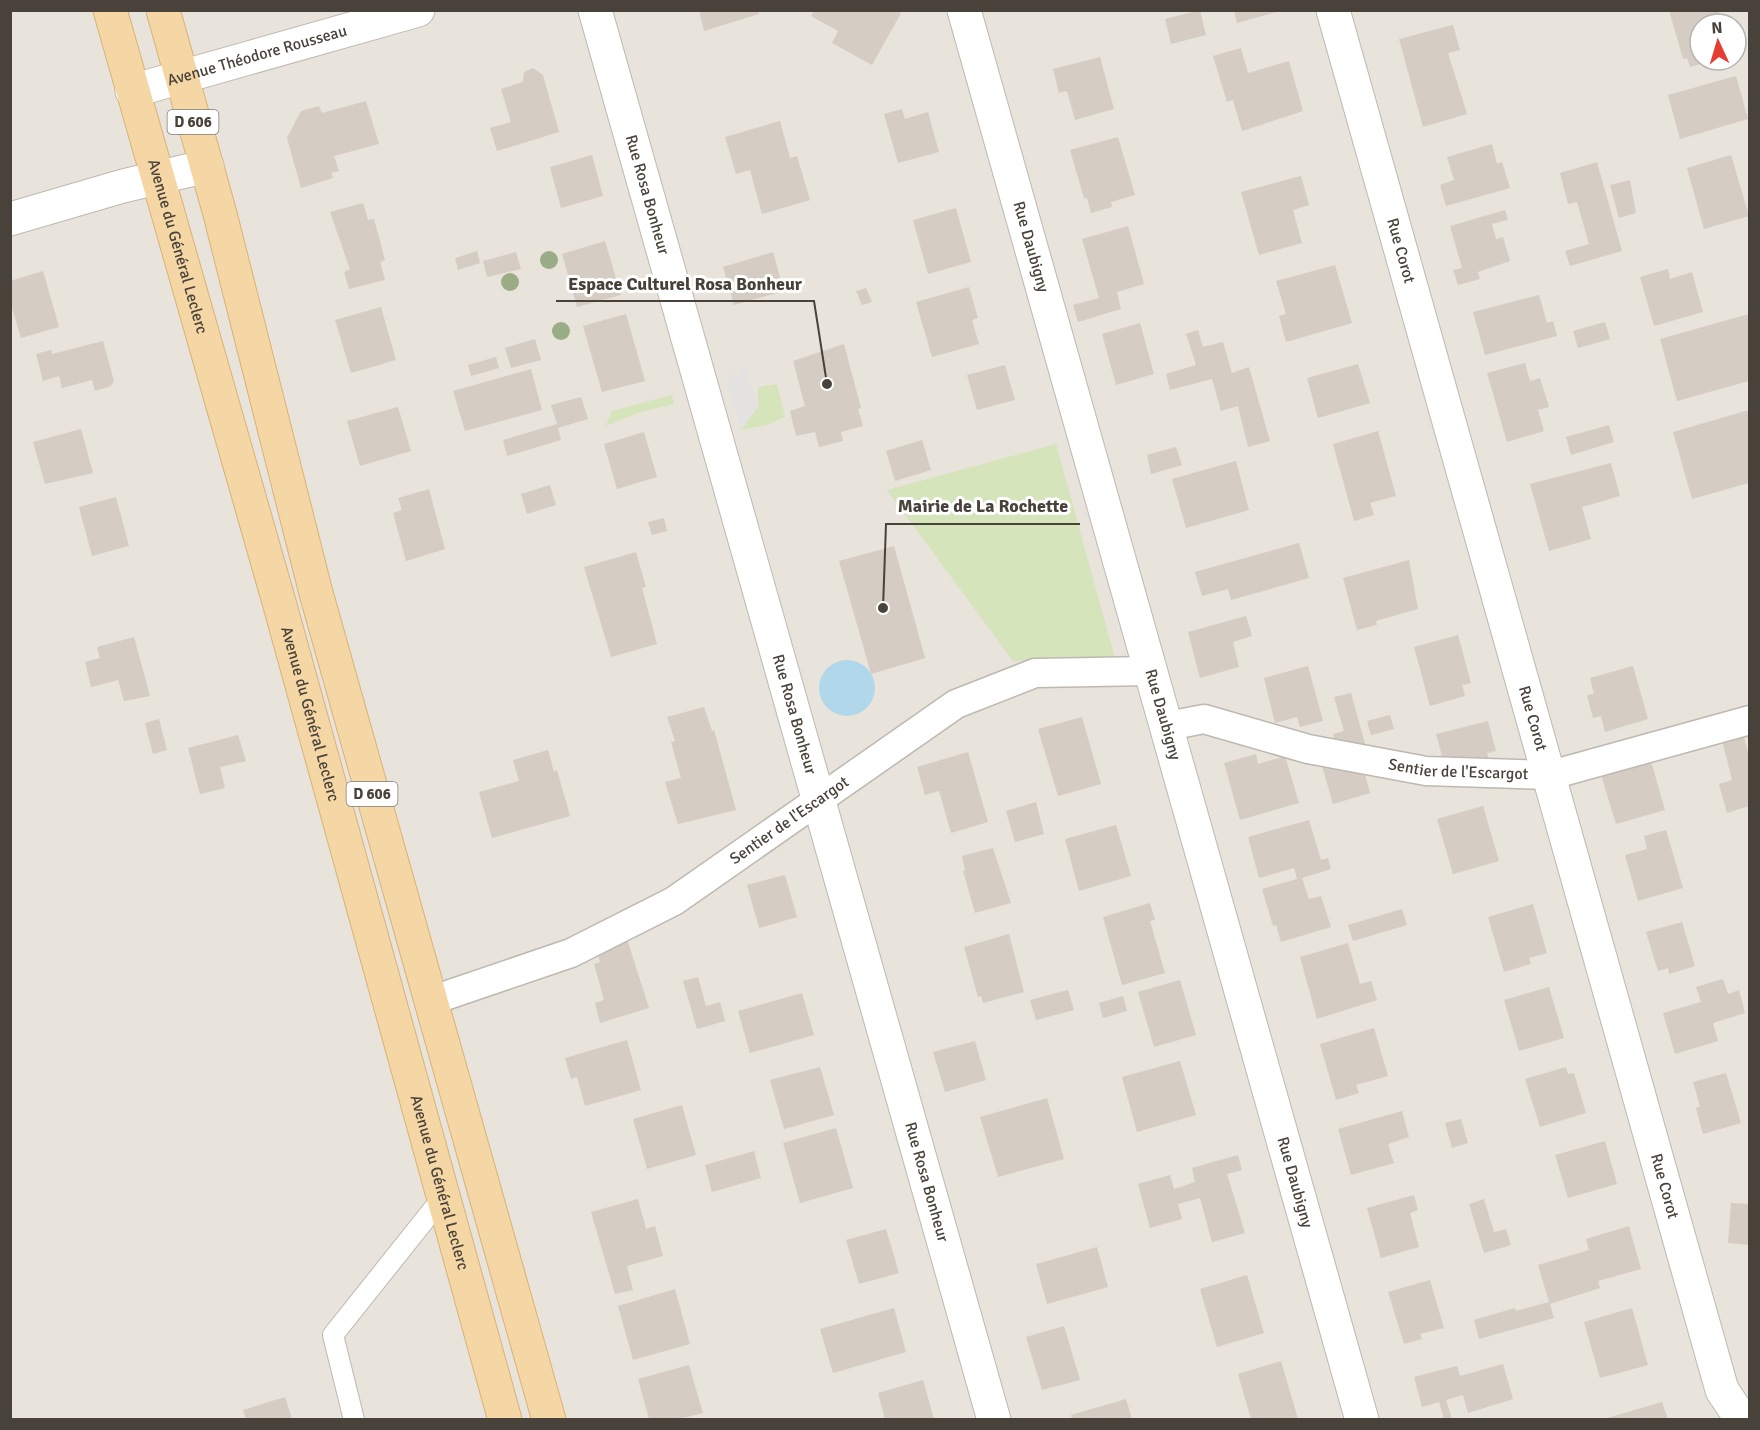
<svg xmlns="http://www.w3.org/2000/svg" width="1760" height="1430" viewBox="0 0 1760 1430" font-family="Signika,sans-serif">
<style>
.residential{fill:#e8e3db;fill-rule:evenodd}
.green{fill:#d5e4ba}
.parking{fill:#e4e2e0}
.water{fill:#b0d8ea}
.building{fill:#d5ccc3}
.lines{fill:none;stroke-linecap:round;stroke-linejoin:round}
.service-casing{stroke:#bfb8b0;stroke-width:22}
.pedestrian-casing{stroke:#bfb8b0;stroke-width:31}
.minor-casing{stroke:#bfb8b0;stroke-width:35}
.primary-casing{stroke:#d9b276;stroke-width:35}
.service{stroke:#fff;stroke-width:20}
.pedestrian{stroke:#fff;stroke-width:28}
.minor{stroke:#fff;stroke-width:33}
.primary{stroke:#f5d6a5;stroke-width:33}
.tree{fill:#9bad86}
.labels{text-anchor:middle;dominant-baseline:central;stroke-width:6;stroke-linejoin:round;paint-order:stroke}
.shield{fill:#fff;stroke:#807b75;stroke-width:1.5}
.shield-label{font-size:15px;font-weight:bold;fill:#49423a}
.street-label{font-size:16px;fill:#49423a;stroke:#fff}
.leader{fill:none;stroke:#49423a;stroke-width:2}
.callout-dot{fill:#49423a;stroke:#fff;stroke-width:2}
.callout-label{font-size:18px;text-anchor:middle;font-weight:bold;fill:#49423a;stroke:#fff;stroke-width:6;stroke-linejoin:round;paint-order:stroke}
</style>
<rect width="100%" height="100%" fill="#f5f1ec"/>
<path class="residential" d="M10 11H1749V1419H11ZM1700 24H1736V60H1700Z"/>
<path class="green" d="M777 384 785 417 767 425 741 430 758 407V387Z
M672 395 674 404 641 412 606 426 612 411Z
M1056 444 1115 658 1013 661 887 490Z"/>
<path class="parking" d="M745 366 758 407 741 430 727 381Z"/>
<path class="water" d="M819 688a28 28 0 1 1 56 0a28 28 0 1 1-56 0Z"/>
<path class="building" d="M699 10H758L759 14 704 31Z
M814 10H897L901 13 872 65 832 43 838 31 811 16Z
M1200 10 1206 35 1171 44 1165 19Z
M1234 10H1280V11L1237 23Z
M1669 10H1718L1722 24H1700V60L1711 61 1690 67 1687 58 1683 59Z
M1453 25 1460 50 1448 53 1467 114 1423 127 1399 39Z
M1241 48 1248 73 1289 61 1303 111 1242 131 1233 100 1227 102 1213 56Z
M1100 57 1114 109 1075 120 1067 91 1059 93 1053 69Z
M533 68 543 75 559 132 497 151 490 128 511 122 501 89 523 82 524 72Z
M1736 76 1748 119 1680 139 1668 95Z
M366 101 379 144 334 156 339 171 331 173 333 178 301 188 287 138 301 111 319 106 322 113Z
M902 109 905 119 928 112 939 152 898 163 884 114Z
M780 121 790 158 797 156 810 200 762 214 750 170 736 174 725 137Z
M1118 137 1135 195 1111 202 1112 207 1091 213 1087 198H1084L1070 150Z
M1492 144 1497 164 1502 162 1510 188 1446 206 1440 185 1454 180 1447 157Z
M592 155 603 196 561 208 550 167Z
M1731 155 1749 216 1704 229 1687 168Z
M1597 162 1622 251 1570 266 1565 251 1589 244 1577 202 1568 204 1560 173Z
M1301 176 1309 205 1293 210 1302 243 1259 255 1241 192Z
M1630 180 1636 213 1619 218 1610 185Z
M363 203 368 220 374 219 385 260 380 262 385 280 349 289 344 272 350 269 330 212Z
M956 208 971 262 928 274 913 220Z
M1505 210 1508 220 1492 224 1496 239 1503 237 1510 261 1478 272 1480 279 1458 285 1453 270 1462 268 1450 226Z
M1128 226 1144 284 1117 292 1121 309 1078 322 1073 305 1099 298 1082 239Z
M605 241 621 295 577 307 562 254Z
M477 251 480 263 458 270 455 258Z
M516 252 521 269 487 277 483 261Z
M773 252 784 291 734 305 723 267Z
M1335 265 1352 323 1286 342 1279 316 1286 314 1276 281Z
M1668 269 1670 279 1692 272 1703 312 1654 326 1640 277Z
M43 271 59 327 21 338 10 301V281Z
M969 287 978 318 972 320 979 344 932 357 916 302Z
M866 288 872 302 862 305 856 291Z
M1539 295 1547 323 1553 321 1557 336 1485 355 1473 312Z
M381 307 396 360 351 373 335 320Z
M626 314 645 381 602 392 583 326Z
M1749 314V381L1677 401 1660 339Z
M1605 322 1610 339 1578 348 1573 331Z
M1140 323 1154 374 1116 385 1102 334Z
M1198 330 1203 347 1223 342 1232 373 1249 367 1270 441 1248 447 1238 406 1221 411 1212 379 1170 390 1166 374 1196 365 1186 334Z
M535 339 541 360 511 368 505 348Z
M103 341 114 381 111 386 95 391 92 380 62 388 59 376 43 381 36 354 51 350 52 354Z
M844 344 861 408 858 409 863 426 841 432 843 441 819 447 815 432 796 436 790 411 805 406 793 361Z
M496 357 499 368 471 376 468 365Z
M1525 363 1530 381 1540 378 1549 407 1538 410 1544 431 1507 442 1487 373Z
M1358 364 1370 403 1318 418 1307 378Z
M1005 365 1015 400 977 410 967 375Z
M531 369 542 410 465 431 453 391Z
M581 397 588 419 558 428 561 440 507 456 503 440 557 424 551 405Z
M398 407 411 451 360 466 347 421Z
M1749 410V483L1692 499 1673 432Z
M1609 425 1614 442 1571 455 1566 437Z
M81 429 93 473 45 484 33 442Z
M1378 431 1396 496 1370 503 1374 515 1354 521 1333 444Z
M644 432 657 477 617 489 604 444Z
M922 440 931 470 895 481 886 451Z
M1176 447 1182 465 1151 474 1147 455Z
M1236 461 1249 510 1186 528 1172 479Z
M1611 463 1620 496 1582 507 1591 539 1549 551 1530 484Z
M550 485 556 505 527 514 521 494Z
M429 489 445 549 406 561 393 513 402 510 398 498Z
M116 497 129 546 92 556 79 507Z
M664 518 667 531 652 535 648 522Z
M1299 543 1309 578 1231 600 1228 589 1202 596 1195 572Z
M894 546 925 658 871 674 839 561Z
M636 552 646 587 642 588 657 644 611 657 584 567Z
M1409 560 1418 609 1376 621 1377 625 1357 630 1343 578Z
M1246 616 1252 636 1233 642 1239 667 1200 678 1188 632Z
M1458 635 1471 683 1462 685 1465 696 1430 706 1414 647Z
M134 637 150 696 124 701 118 680 91 687 85 662 100 658 97 647Z
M1308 666 1323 721 1300 727 1297 717 1275 723 1264 678Z
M1633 666 1648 719 1605 732 1601 716 1593 718 1587 695 1594 694 1590 678Z
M1351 693 1365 744 1337 750 1333 734 1344 731 1334 697Z
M704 707 712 731 714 730 736 810 678 824 665 782 681 778 671 742 675 741 667 717Z
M1390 715 1394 729 1371 735 1367 721Z
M1082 717 1101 784 1058 796 1038 729Z
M159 719 167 750 153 754 145 723Z
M1488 721 1496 751 1487 753 1490 764 1444 763 1436 734Z
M1743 734 1749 756V806L1727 813 1719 784 1732 780 1722 740Z
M238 735 246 761 220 767 225 788 200 794 188 748Z
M548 750 554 772 557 770 570 816 492 838 479 792 519 781 513 760Z
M968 752 988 822 951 833 939 791 925 795 917 767Z
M1256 754 1258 764 1285 756 1299 803 1240 820 1224 763Z
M1651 761 1665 810 1616 824 1601 775Z
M1322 766 1365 775 1370 793 1333 804Z
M1036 802 1044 834 1015 842 1006 811Z
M1483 806 1499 861 1453 874 1437 819Z
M1309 820 1321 860 1328 858 1331 869 1302 878 1309 899 1321 896 1331 927 1281 942 1276 925 1273 926 1262 889 1297 879 1294 868 1259 878 1248 837Z
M1116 825 1131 876 1079 891 1065 839Z
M1666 830 1683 888 1638 901 1625 855 1647 849 1644 836Z
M993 848 1011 903 975 913 963 871 965 870 962 856Z
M785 875 797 917 759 928 747 885Z
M1150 903 1155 920 1150 921 1165 973 1122 985 1103 917Z
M1533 904 1547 953 1529 958 1531 964 1504 972 1488 917Z
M1402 909 1407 925 1353 941 1348 925Z
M1682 922 1695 966 1669 974 1668 968 1658 971 1646 932Z
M1009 934 1024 992 983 1003 981 996 978 997 964 947Z
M626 936 649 1008 600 1023 595 1003 604 1000 594 964 600 962 596 949Z
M1348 943 1360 984 1371 981 1377 1000 1317 1019 1300 957Z
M698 977 706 1006 720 1002 725 1021 697 1029 683 981Z
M1723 979 1728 994 1739 990 1745 1013 1713 1023 1718 1041 1675 1054 1663 1013 1701 1002 1696 987Z
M1180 980 1196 1035 1154 1047 1138 992Z
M1549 987 1564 1038 1519 1051 1504 1000Z
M1068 990 1074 1010 1036 1020 1030 1000Z
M802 993 814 1035 750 1053 738 1011Z
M1123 996 1127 1011 1103 1018 1099 1003Z
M1374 1028 1388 1076 1356 1085 1359 1093 1336 1100 1320 1044Z
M627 1040 641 1090 585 1106 577 1077 571 1079 565 1058Z
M975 1041 986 1080 945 1092 933 1052Z
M1180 1061 1196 1115 1137 1132 1122 1077Z
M820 1067 834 1115 784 1129 770 1080Z
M1566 1067 1568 1074 1574 1073 1586 1113 1540 1127 1525 1079Z
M1726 1073 1741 1123 1703 1134 1696 1108 1700 1106 1693 1082Z
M1047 1098 1064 1159 998 1177 980 1117Z
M682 1105 696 1155 647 1169 633 1119Z
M1402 1111 1409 1137 1388 1144 1394 1163 1351 1175 1338 1129Z
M1461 1119 1468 1143 1452 1148 1445 1123Z
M836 1128 853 1188 800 1203 783 1143Z
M1605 1141 1617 1184 1568 1198 1555 1155Z
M754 1151 761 1178 712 1192 705 1165Z
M1238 1155 1242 1170 1227 1174 1245 1233 1212 1242 1200 1198 1178 1204 1182 1219 1150 1228 1138 1184 1170 1175 1174 1189 1195 1182 1192 1168Z
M1414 1195 1418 1210 1410 1213 1419 1247 1381 1258 1367 1208Z
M638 1199 646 1229 655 1226 663 1256 627 1266 633 1290 615 1294 591 1212Z
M1484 1199 1494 1232 1506 1229 1511 1245 1484 1253 1469 1204Z
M1731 1203 1749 1204V1245L1728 1243Z
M1629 1226 1641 1269 1598 1281 1600 1288 1550 1304 1554 1318 1479 1339 1474 1320 1515 1308 1516 1311 1549 1302 1538 1265 1589 1250 1586 1239Z
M886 1229 899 1273 859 1284 846 1240Z
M1097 1247 1108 1287 1047 1304 1036 1264Z
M1247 1275 1264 1333 1217 1347 1200 1289Z
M1430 1280 1444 1328 1420 1334 1422 1339 1404 1344 1388 1292Z
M675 1289 690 1344 633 1360 618 1306Z
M894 1308 906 1352 833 1373 820 1329Z
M1632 1308 1648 1365 1600 1378 1584 1322Z
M1064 1326 1080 1380 1042 1390 1026 1337Z
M1281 1361 1298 1419H1251L1238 1374Z
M1503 1364 1513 1399 1468 1413 1463 1395 1446 1400 1452 1419H1444L1439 1402 1422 1407 1414 1377 1457 1366 1460 1376Z
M689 1365 703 1413 679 1419H649L638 1379Z
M923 1380 934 1419H885L878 1393Z
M285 1397 292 1419H246L243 1410Z
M1126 1399 1132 1419H1072L1071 1415Z
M1662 1402 1668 1419H1604Z"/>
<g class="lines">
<defs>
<path id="service" d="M354 1420 333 1335 443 1197"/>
<g id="pedestrian">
<path id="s1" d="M1168 726 1204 719 1308 749 1426 771 1551 775 1750 720"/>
<path id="s2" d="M430 1001 571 953 674 901 956 704 1035 673 1152 671"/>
</g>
<g id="minor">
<path id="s3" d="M595 10 994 1420"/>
<path id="s4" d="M964 10 1362 1420"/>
<path id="s5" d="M1333 10 1722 1390 1734 1408 1745 1420"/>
<path id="s6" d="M132 91 418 10"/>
<path d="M10 219 123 186 207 166"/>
</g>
<g id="primary">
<path id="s7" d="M110 10 279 602 505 1420"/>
<path d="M163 10 220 214 316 593 549 1420"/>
</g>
</defs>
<use href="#service" class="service-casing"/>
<use href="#pedestrian" class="pedestrian-casing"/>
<use href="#minor" class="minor-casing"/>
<use href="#primary" class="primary-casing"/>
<use href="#service" class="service"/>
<use href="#pedestrian" class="pedestrian"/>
<use href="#minor" class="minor"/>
<use href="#primary" class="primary"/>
</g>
<g class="tree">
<circle cx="549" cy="260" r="9"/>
<circle cx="510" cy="282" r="9"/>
<circle cx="561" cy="331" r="9"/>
</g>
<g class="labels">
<g class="shield">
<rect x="167.5" y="110" width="51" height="24" rx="4.5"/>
<rect x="346.5" y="782" width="51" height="24" rx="4.5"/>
</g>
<g class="shield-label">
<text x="193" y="122">D 606</text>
<text x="372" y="794">D 606</text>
</g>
<g class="street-label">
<text stroke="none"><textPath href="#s6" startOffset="130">Avenue Théodore Rousseau</textPath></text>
<text stroke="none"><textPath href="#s3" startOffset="192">Rue Rosa Bonheur</textPath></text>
<text stroke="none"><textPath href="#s7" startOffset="246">Avenue du Général Leclerc</textPath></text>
<text stroke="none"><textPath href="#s4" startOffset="246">Rue Daubigny</textPath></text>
<text stroke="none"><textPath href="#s5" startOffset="250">Rue Corot</textPath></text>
<text stroke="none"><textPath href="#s7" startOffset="732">Avenue du Général Leclerc</textPath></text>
<text stroke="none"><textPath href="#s3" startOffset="732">Rue Rosa Bonheur</textPath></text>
<text stroke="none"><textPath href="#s4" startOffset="732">Rue Daubigny</textPath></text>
<text stroke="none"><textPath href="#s5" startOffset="736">Rue Corot</textPath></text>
<text stroke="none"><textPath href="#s1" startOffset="297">Sentier de l'Escargot</textPath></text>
<text stroke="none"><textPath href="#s2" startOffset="405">Sentier de l'Escargot</textPath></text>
<text stroke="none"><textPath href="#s7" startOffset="1218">Avenue du Général Leclerc</textPath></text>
<text stroke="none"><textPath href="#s3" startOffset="1218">Rue Rosa Bonheur</textPath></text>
<text stroke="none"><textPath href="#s4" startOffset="1218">Rue Daubigny</textPath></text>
<text stroke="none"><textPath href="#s5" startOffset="1222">Rue Corot</textPath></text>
</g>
</g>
<path class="leader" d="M827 384L814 301H556M883 608L886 524H1080"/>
<g class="callout-dot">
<circle cx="827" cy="384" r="6"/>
<circle cx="883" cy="608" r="6"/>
</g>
<g class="callout-label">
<text x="685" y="290">Espace Culturel Rosa Bonheur</text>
<text x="983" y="512">Mairie de La Rochette</text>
</g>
<rect width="1760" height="1430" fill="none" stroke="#49423a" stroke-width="24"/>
<g transform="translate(1718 42) rotate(356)"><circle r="28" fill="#ffffff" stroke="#b6b3b0" stroke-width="1.5"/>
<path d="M0-4.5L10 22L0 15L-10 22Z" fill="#e53d33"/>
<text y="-9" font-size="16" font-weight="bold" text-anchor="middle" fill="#49423a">N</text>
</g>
</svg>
